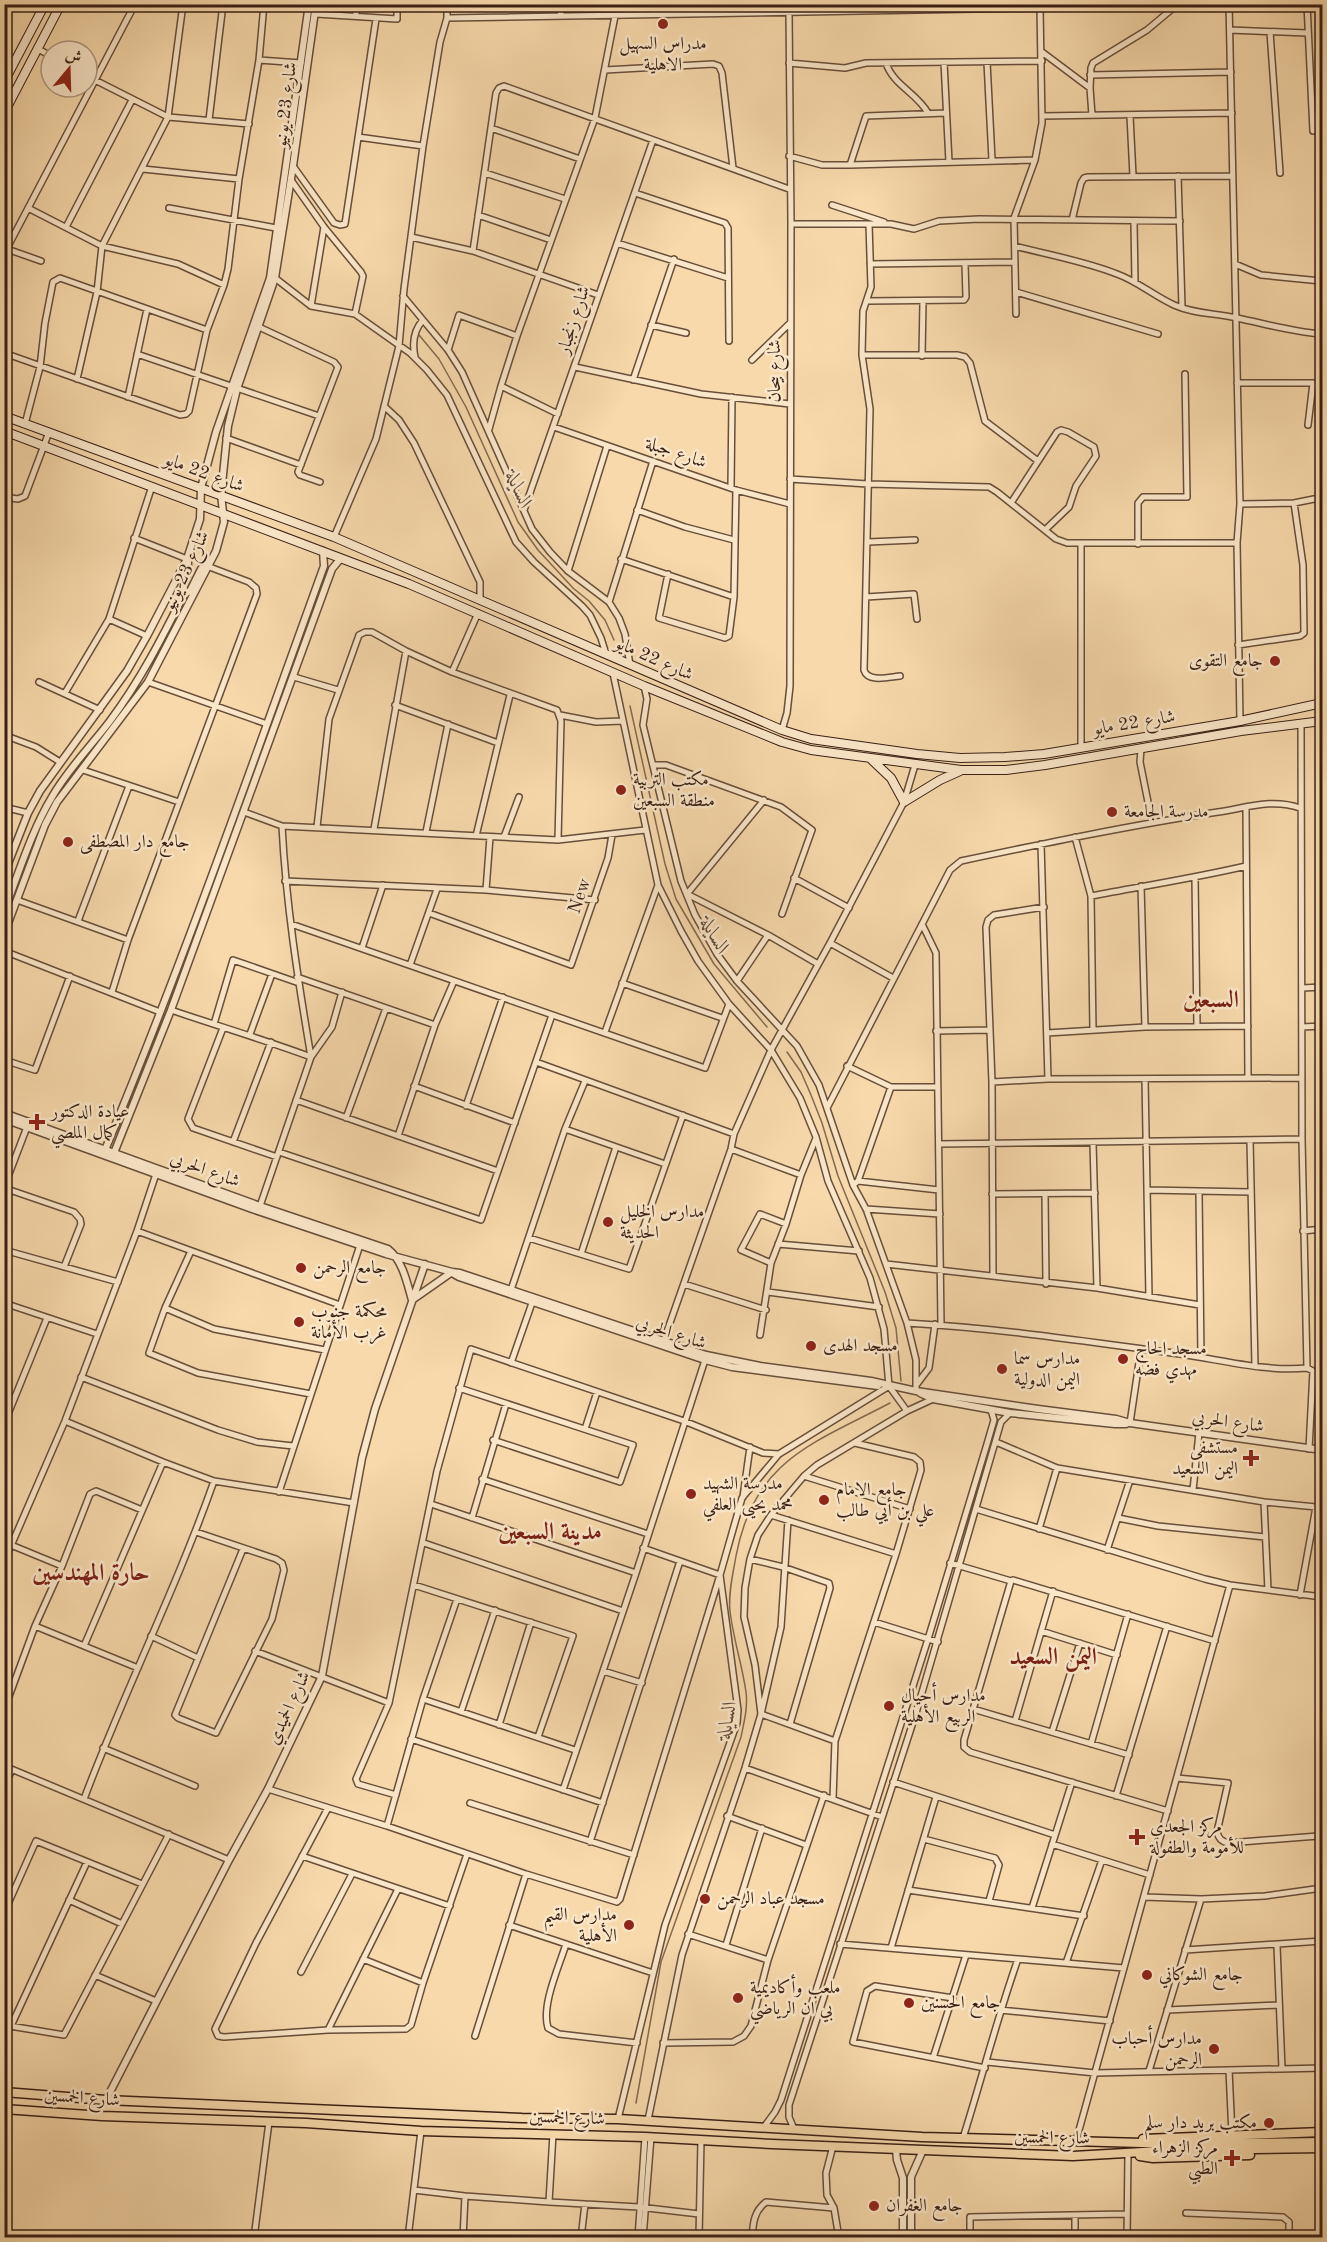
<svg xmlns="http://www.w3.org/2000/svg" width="1327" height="2242" viewBox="0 0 1327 2242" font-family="'Old Standard TT',Amiri,serif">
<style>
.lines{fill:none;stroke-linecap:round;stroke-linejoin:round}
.stream{stroke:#846950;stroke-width:1.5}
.minor-casing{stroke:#684e3a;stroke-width:8}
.tertiary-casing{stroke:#684e3a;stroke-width:9}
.secondary-casing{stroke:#391f15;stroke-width:10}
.primary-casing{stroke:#391f15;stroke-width:11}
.minor{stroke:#fae6c8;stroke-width:5}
.tertiary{stroke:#fae6c8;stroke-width:6}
.secondary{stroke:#fae6c8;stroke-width:8}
.primary{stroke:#f7d9ab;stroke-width:8}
.poi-dot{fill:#8f2418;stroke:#fae6c8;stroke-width:2}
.labels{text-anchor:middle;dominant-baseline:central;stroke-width:5;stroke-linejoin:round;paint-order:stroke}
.poi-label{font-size:18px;fill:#391f15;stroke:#fae6c8;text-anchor:start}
.street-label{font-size:18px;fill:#391f15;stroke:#fae6c8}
.water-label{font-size:20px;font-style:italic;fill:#654a38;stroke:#fae6c8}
.district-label{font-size:24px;font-weight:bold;fill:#7a1f14;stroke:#fae6c8}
</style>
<rect width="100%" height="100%" fill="#f7d9ab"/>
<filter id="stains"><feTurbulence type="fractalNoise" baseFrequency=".00333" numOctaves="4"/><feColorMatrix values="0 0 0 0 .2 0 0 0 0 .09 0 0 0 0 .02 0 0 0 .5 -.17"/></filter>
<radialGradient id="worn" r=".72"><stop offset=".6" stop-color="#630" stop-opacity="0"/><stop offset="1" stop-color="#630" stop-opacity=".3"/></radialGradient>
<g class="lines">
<path class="stream" d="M419 335 439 359 466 407 518 522 538 550 573 588 589 601 605 620 614 640
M630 706 665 864 676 899 714 964 767 1027
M787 1052 801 1072 811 1095 822 1123 838 1176 885 1292 896 1328 901 1381
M636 2103 661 1962 741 1737C744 1722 748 1707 746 1692 742 1664 733 1638 730 1611 728 1593 733 1574 736 1556 754 1460 812 1444 890 1403"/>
<defs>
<path id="minor" d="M356 4V16
M560 4 561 16
M1229 4 1240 504 1237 543 1240 721
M1307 4 1313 131
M316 14 397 19V4
M447 18 1040 8 1065 4
M1230 30 1307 33
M1270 32 1280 173
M38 49 51 56
M1042 52 1090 88 1092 115
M259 60 301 63
M944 62 949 162
M987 62 992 160
M789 63 845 68 866 63 1042 61
M886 63C893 85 917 93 928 113
M605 70 713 64 719 66 722 73 733 168
M1090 75 1231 72
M87 76 168 117 249 124
M1090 88 1091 68 1093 63 1147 30 1178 4
M1042 116 1232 113
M1130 116 1133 176
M209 120 223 4
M491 128 580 159
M358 137 423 146
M789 156 822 165H850L1035 160
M850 165 866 116 946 113
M293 166 334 223 340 225 345 224 376 19
M143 169 239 179
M485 173 565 199
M1178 176 1182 307
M291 180 324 227 361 272 363 276 355 314
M635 193 725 223 728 228 729 341
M832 205 884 222
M28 208 102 246 178 264 224 285
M169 208 276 228
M478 215 551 240
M1072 220 1081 183 1084 178 1088 177 1233 176
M1134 222 1135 282
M791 224H891L914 229 939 221 979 219 1180 221
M869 224 871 287 863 311 862 355 870 409 864 670C868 683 889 677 900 676
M66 227 132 100
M411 237 473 251 598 295
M617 243 728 278
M1015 246C1049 255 1084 261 1117 274 1137 281 1154 296 1174 305 1194 314 1215 313 1237 318 1266 324 1293 332 1322 334
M7 249 41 261
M473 251 496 93 499 88 504 86 789 189
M4 254 135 4
M1322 263 1320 269 1322 304
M870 264 1015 262
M1235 264 1261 275 1321 281
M275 278 311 306 355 314 410 353 427 370 447 395 516 542 534 562 582 606 590 615 601 638 606 654
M1016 292 1158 334
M403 296 448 350 462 372 532 529 550 552 568 571 609 602 619 618 625 634 630 665
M867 301 964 300 966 297 965 264
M311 306 324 227
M1016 314 1014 218 1035 160 1042 123 1040 8
M651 325 686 333
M259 327 334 362 338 367 298 472 300 475 320 482
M448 350 459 315 517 336
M4 353 180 415 186 414 189 411 207 330 224 285 228 269 239 179 259 60 264 4
M137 354 319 416
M862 355H957L965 357 970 363 985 421 1038 461
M922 356 923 302
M415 357C412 343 413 331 423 320
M752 360 790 323
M575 367 701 394 790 404
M77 379 97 292 102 246 168 117 183 4
M633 380 674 259
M1237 383H1313L1308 425
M501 386 558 414
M128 397 147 309
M384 406 399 420 414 443 480 582V600
M25 424 40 367 45 323 53 282 60 278 207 330
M554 427 736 490 790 504
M489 429 501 386 517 336 595 118 615 16
M226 438 301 465
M790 479 868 484 989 487 997 492 1056 539 1067 543H1237
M731 487 732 397
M4 497 18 499 25 496 49 432
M1011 503 1057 432 1061 430 1068 432 1094 447 1096 456 1076 486 1069 507 1045 530
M1240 504 1294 503 1319 498
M524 510 653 140
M637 510 685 527 734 540
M334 537 376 439 399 346 404 289 423 146 440 42 447 18V4
M134 538 187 559
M868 542 915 540
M1081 544V747
M1138 544V503L1143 497H1187L1185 374
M621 559 734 597
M568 571 607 446
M668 574 659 618 725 638 729 636 734 597 736 490
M866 597 914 594 917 619
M609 602 653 461
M109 619 147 636
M1238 645 1300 636 1304 633 1303 565 1294 503
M452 672 478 613
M613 673 658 885 681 931 698 961 729 1004 771 1050 800 1098 816 1137 828 1181 870 1278 884 1329 889 1386 907 1411
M294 677 338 690
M39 682 100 710
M148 682 267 724
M644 686 647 699 643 725 681 881 695 915 717 954 737 981 797 1046 819 1085 853 1185 866 1209 907 1323 916 1360V1391
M65 693 109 619 152 486
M395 705 498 743
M560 715 596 722 623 721
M782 730 787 713 790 686 791 224 789 12
M4 735 36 747 60 762
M1141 749 1140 762 1152 822
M654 765H666L781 807 812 830 782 914
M83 770 179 802
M764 800 687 894 768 935 818 964
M4 807 28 813
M1246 808 1248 1077
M244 812 282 826 558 840 645 830
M282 826C286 904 298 980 311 1057
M317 827 329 719 359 635 365 632H372L406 651 452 672 557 710 561 721 558 840
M374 829 406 651
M426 832 448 724
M476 836 510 695
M504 837 519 797
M1075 837 1091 896 1093 1030
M1041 844 1048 1079
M794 878 849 908
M1195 878 1197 1026
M285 881 486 890 595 900
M1141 886 1145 1027
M486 890 490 837
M1091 896C1143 886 1195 878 1246 866
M17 900 128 940
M429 913 571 965 608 858 612 835
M78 921 129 786
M291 924 705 1068 729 1004
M922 924 936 953 941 1324
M830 943 893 978
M362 948 383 885
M4 951 160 1012
M410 965 437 889
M297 977 435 1025
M737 981 768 935
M622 983 722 1018
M1302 988 1322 987
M112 992 128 940 257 594 256 588 249 582 207 566
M171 1010C218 1026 265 1040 311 1057
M214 1024 233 960 299 983
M1302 1027 1322 1026
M223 1028 188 1119 193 1128 277 1157
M936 1031 989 1030
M605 1032 658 885
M1047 1033 1145 1027 1248 1026
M250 1034 272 974
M4 1060 35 1070 70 976
M536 1062 734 1134
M847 1066 891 1087H937
M1145 1079 1149 1297
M992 1082 1048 1079 1302 1078
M414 1086 515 1123
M296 1100 498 1171
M466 1106 503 997
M827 1108 950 870 961 861C1046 843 1132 825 1218 812 1246 808 1272 798 1300 808
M346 1118 386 1008
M565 1129 665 1164
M398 1136 435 1025 454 981
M1250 1140 1255 1366
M233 1142 271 1042
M1093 1143 1097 1288
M939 1144 1302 1139
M731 1149 801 1175
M279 1152 481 1220 552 1015
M858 1181 939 1190
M853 1185 858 1181 891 1087
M4 1187 27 1127
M4 1188 74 1212 80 1219 81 1224 64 1267
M1148 1190 1250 1192
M1199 1193 1201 1357
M992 1194 1095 1193
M1045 1195 1046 1284
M260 1206 311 1057 332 1027 342 992
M866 1209 940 1214
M137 1231 340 1305
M1303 1231 1322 1229
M529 1238 629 1269 683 1115
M778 1244 859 1251
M4 1250 118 1282
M191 1251 165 1308 149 1353 198 1373 311 1394
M581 1254 616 1147
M771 1263 741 1250 760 1214 786 1224
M886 1264 1097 1288 1200 1305
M993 1276 992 1082 986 927 988 920 994 915 1044 907
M684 1284 766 1310
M511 1290 565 1129 585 1081
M768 1292 879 1307
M4 1303 97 1334
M165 1308 214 1329 325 1350
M907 1323C998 1328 1090 1342 1180 1354 1222 1360 1266 1372 1307 1368L1302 1139 1301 723
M760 1335 771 1263 786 1224 801 1175 816 1138
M664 1340 731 1149 734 1134 771 1050 830 943 904 802 915 765
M511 1363 532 1303
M1307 1368 1313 1371 1309 1449
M81 1377 218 1430 257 1442 293 1446
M917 1384 929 1368 935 1324
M459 1388 633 1445 620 1482 493 1440
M65 1421 163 1462 214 1481 354 1503
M1130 1423 1141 1349
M4 1424 47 1318
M585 1429 597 1392
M996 1442 1057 1468
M804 1476 910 1509
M482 1479 648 1534
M1193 1490 1199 1433
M279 1492 361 1242
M743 1497 750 1447
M1264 1502 1268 1590
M431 1504 636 1573
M976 1509 1205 1579 1230 1585 1322 1597
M771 1515 896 1554
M472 1518 506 1404
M1118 1518 1158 1526 1265 1537
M788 1520 781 1627 761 1714 835 1741
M1039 1529 1057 1468 1264 1502 1316 1507 1300 1595
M196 1532 276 1559 282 1563 284 1570 272 1619 216 1733 178 1718 175 1715 243 1549
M424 1543 623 1611
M11 1545 62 1566
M1107 1550 1130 1480
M750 1559 783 1567 829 1583 830 1588 790 1724
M4 1562 65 1421 137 1231 156 1174
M950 1563 1011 1581
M414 1585 573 1636 538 1737
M874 1622 938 1642
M35 1626 138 1668
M1041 1631 1117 1655
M151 1636 198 1658
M84 1646 163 1462
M255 1651 389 1703
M603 1671 642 1683
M423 1699 575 1750
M973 1709 1129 1755
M4 1710 35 1626 62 1566 90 1494 96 1491 142 1510
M461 1712 495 1610
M1015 1721 1053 1591
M499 1725 531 1622
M1052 1732 1080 1643
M411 1739 603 1803
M1091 1744 1128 1614
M103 1748 195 1786
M4 1766 229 1860
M745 1768 882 1817
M1177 1778 1228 1783 1217 1832C1219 1839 1221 1841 1228 1843L1318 1836 1322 1840
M893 1782 1055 1835
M4 1786 12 1770
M268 1789 387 1826 526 1874 617 1902 620 1899 720 1575 643 1548
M563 1790 636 1573 705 1360
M396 1795 358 1784 356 1779 389 1703 437 1471 471 1349 684 1421 763 1453 779 1454
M1116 1796 1167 1626
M84 1799C124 1692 176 1589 214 1481
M833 1799 835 1741 896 1554 921 1470 920 1462 914 1457 855 1443
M470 1803 634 1855
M1168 1811 970 1752 964 1747V1740L1011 1581 1013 1580 1215 1641
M727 1816 806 1845
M387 1826 423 1699 457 1599
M924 1839 995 1858 999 1865 989 1901
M590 1842 680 1561
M1052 1844 1150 1875
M302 1856 450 1906
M398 1889 328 2030 406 2029 411 2025 423 1983 467 1854
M908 1890 1084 1916
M1144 1897 1201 1899 1265 1896 1322 1888
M69 1900 122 1924
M1032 1908 1072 1782
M4 1913 36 1841 142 1884
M509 1925 653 1973
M688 1934 768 1960
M566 1944C559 1967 541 2005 548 2028L559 2034 637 2043
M840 1944 1124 1968
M726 1945 762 1828
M1277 1946 1282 2069
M891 1948 936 1797
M1185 1950 1322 1941
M363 1959 423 1983
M1066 1963 1102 1860
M301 1972 352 1874
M95 1975 156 2001
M953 1998 875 1986 867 1991 853 2042 985 2068
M1000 2010 1110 2021
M1167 2010 1279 2005
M4 2025 64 2035 169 1834
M11 2026 87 1862
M328 2030 224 2037 218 2036 215 2029 256 1943 328 1808
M475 2036 526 1874
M663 2043 733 2042 744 2036 751 2026 768 1960 824 1795
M933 2058 966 1955
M987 2062 1095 2073 1322 2068
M1229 2070 1232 2135
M1149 2071 1201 1899
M618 2119 665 1925 737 1723 738 1710 720 1575 742 1498 779 1454 889 1386
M648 2120 682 1955 745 1768 761 1714 755 1665 744 1617 745 1588 750 1559 758 1535 771 1515 804 1476 817 1465 907 1411 933 1399
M764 2127 775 2112 781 2100 928 1639 987 1444 994 1420 991 1410
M794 2129 789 2117V2105L916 1713 1001 1422 1010 1413
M963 2138C982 2078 997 2018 1018 1959
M1076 2141 1230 1585
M833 2146 826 2173 827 2195 834 2208 839 2238
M414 2190 465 2196 463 2238
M465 2196 549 2202 553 2134
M549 2202 639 2207 699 2214
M1186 2213 1283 2217 1289 2222V2238
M254 2238 269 2122
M408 2238 421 2131
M581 2238 585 2204
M638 2238 645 2137
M643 2238 651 2137
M699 2238 701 2140
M752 2238C753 2223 754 2211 766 2202L834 2208
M970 2238V2217L1127 2214
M1075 2238V2215
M1127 2238 1128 2154"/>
<path id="tertiary" d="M184 594C182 583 189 572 188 560
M4 874 28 813 40 791 127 671 147 636 187 559 200 519 201 488 216 432 270 278 309 4
M4 911C19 873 31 832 52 797 68 769 91 746 110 721 140 681 162 638 184 594L190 591 201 569 207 566
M4 934 45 825 57 802 148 682 216 551 224 522 221 494 228 426 237 389 275 278 293 166 316 4
M4 1113 260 1206 388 1249C403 1261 407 1283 412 1300L452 1272
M4 1119 252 1209 386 1254 452 1272 460 1273 706 1355 760 1366 871 1381 916 1391 1038 1409 1116 1419 1130 1423 1322 1450
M105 1150C185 958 253 762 324 566L323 551
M114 1153 171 1010 332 569 341 558
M452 1273 459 1277 705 1360 732 1367 878 1386
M920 1393 933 1399 1010 1413 1115 1424H1126
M106 2100 229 1860 268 1789 322 1676 362 1458 375 1409 425 1264
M896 2150 897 2160 903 2178V2238
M911 2238V2177L923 2150"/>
<path id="secondary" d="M4 82 45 4
M4 113 61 4
M4 416 334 537 782 730 811 739 917 754 960 758 1005 757 1044 754 1240 721 1322 703
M4 431 409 584 644 686 782 742 811 750 961 770H1006L1045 765 1241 731 1322 721
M872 760 891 778 904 802 940 780 960 771"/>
<path id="primary" d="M4 2092 106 2100 522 2118 618 2119 922 2137 1178 2144 1322 2142
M4 2109 102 2116 306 2123 421 2131 645 2137 772 2144 1073 2156 1178 2150 1322 2148
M1143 2139 1322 2132
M1140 2156 1153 2158 1250 2155"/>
</defs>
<use href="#minor" class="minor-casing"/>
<use href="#tertiary" class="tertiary-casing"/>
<use href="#secondary" class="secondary-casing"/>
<use href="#primary" class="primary-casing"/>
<use href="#minor" class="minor"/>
<use href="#tertiary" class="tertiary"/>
<use href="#secondary" class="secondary"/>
<use href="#primary" class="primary"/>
</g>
<g class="poi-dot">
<circle cx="663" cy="24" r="6"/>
<circle cx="1275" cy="661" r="6"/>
<circle cx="621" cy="790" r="6"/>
<circle cx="1112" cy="812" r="6"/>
<circle cx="68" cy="842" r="6"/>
<path d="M34 1113h6v6h6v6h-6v6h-6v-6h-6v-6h6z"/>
<circle cx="608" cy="1222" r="6"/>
<circle cx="301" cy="1268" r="6"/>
<circle cx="299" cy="1322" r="6"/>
<circle cx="811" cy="1346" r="6"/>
<circle cx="1123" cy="1359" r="6"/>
<circle cx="1002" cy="1369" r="6"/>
<path d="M1248 1449h6v6h6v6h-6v6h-6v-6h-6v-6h6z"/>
<circle cx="691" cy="1494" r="6"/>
<circle cx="824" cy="1500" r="6"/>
<circle cx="889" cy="1706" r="6"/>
<path d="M1134 1828h6v6h6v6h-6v6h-6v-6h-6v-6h6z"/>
<circle cx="705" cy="1899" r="6"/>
<circle cx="629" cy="1925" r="6"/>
<circle cx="1147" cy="1975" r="6"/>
<circle cx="738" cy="1998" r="6"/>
<circle cx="909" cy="2003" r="6"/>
<circle cx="1214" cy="2049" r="6"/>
<circle cx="1269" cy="2123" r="6"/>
<path d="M1229 2149h6v6h6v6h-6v6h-6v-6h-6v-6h6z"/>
<circle cx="874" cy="2206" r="6"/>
</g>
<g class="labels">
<g class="poi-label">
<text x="663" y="44" text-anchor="middle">مدراس السهيل<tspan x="663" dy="21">الاهلية</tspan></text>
<text x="1263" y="661" text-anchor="end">جامع التقوى</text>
<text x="633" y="780">مكتب التربية<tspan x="633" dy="21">منطقة السبعين</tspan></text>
<text x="1124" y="812">مدرسة الجامعة</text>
<text x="80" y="842">جامع دار المصطفى</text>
<text x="51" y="1112">عيادة الدكتور<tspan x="51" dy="21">كمال الملصي</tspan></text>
<text x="620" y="1212">مدارس الخليل<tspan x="620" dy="21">الحديثة</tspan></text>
<text x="313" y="1268">جامع الرحمن</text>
<text x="311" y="1312">محكمة جنوب<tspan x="311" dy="21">غرب الأمانة</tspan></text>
<text x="823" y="1346">مسجد الهدى</text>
<text x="1135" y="1349">مسجد الحاج<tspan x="1135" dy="21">مهدي فضه</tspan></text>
<text x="1014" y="1359">مدارس سما<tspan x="1014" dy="21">اليمن الدولية</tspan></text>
<text x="1238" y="1448" text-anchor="end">مستشفى<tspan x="1238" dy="21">اليمن السعيد</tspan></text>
<text x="703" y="1484">مدرسة الشهيد<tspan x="703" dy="21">محمد يحيى العلفي</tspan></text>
<text x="836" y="1490">جامع الامام<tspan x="836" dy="21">علي بن أيي طالب</tspan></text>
<text x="901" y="1696">مدارس أجيال<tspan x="901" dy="21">الربيع الأهلية</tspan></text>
<text x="1150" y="1827">مركز الجعدي<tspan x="1150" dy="21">للأمومة والطفولة</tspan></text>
<text x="717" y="1899">مسجد عباد الرحمن</text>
<text x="617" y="1915" text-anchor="end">مدارس القيم<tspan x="617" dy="21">الأهلية</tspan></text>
<text x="1159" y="1975">جامع الشوكاني</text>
<text x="750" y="1988">ملعب وأكاديمية<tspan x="750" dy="21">بي ان الرياضي</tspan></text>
<text x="921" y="2003">جامع الحسنين</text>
<text x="1202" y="2039" text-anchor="end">مدارس أحباب<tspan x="1202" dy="21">الرحمن</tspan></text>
<text x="1257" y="2123" text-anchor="end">مكتب بريد دار سلم</text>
<text x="1218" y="2148" text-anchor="end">مركز الزهراء<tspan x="1218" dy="21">الطبي</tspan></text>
<text x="886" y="2206">جامع الغفران</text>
</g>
<g class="street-label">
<text transform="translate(286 105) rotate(-83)">شارع 23 يونيو</text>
<text transform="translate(574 320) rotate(-72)">شارع زنجبار</text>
<text transform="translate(775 371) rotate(-90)">شارع بيحان</text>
<text transform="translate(676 453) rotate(19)">شارع جبلة</text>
<text transform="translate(204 473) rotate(20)">شارع 22 مايو</text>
<text transform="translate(186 571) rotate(-65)">شارع 23 يونيو</text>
<text transform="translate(654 659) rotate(24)">شارع 22 مايو</text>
<text transform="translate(1134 723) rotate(-9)">شارع 22 مايو</text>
<text transform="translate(580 896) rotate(-71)">New</text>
<text transform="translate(205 1170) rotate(20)">شارع الحربي</text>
<text transform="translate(671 1333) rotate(18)">شارع الحربي</text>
<text transform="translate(1228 1422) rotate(8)">شارع الحربي</text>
<text transform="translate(289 1708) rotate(-65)">شارع الحميدي</text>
<text transform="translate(82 2098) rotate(4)">شارع الخمسين</text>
<text transform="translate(567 2118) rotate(2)">شارع الخمسين</text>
<text transform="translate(1052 2138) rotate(1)">شارع الخمسين</text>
</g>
<g class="water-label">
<text transform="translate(518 490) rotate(65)">السايلة</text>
<text transform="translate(714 936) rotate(59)">السايلة</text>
<text transform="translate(728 1720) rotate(-80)">السايلة</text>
</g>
<g class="district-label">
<text x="1211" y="1001">السبعين</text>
<text x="550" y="1533">مدينة السبعين</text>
<text x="91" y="1574">حارة المهندسين</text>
<text x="1053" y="1658">اليمن السعيد</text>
</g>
</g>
<rect width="1327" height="2242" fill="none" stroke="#f7d9ab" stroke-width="24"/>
<rect x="6" y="6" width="1315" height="2230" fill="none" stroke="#391f15" stroke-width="3"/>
<rect x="12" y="12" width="1303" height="2218" fill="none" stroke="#391f15" stroke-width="1.5"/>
<g transform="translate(69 69) rotate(19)"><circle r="28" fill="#fae6c8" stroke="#ad9680" stroke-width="1.5"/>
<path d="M0-4.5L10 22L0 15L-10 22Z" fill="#8f2418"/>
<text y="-9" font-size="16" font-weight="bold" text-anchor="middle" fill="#391f15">ش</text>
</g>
<rect width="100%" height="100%" filter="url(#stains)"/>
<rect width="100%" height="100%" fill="url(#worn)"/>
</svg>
